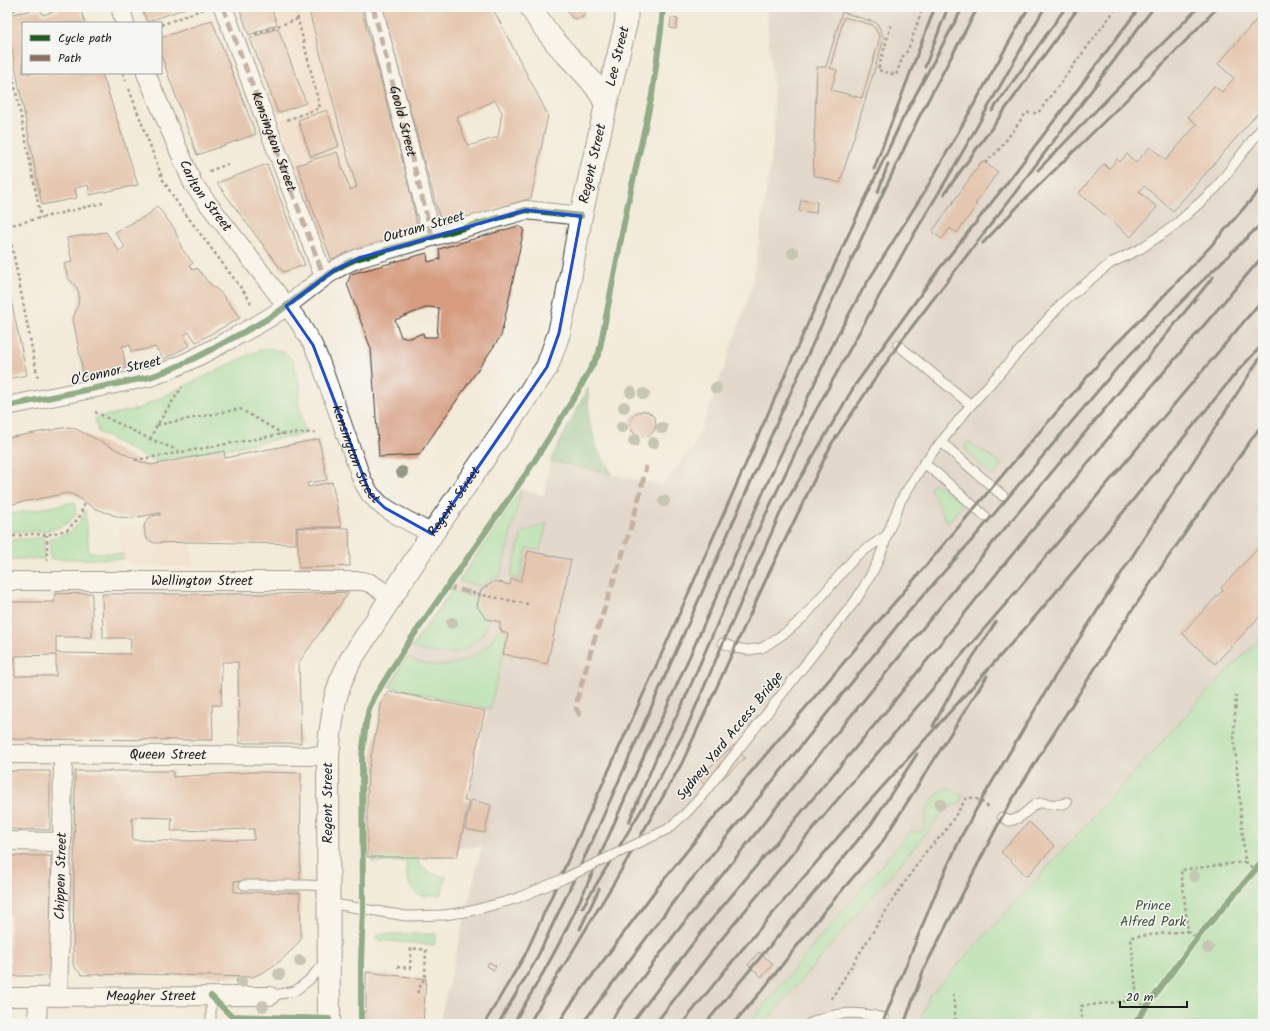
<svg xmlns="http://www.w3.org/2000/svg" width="1270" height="1031" viewBox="0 0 1270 1031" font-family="Kalam,sans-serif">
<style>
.built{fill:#f2d4be}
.industrial{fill:#cfc0ba}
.green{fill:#91dc99;stroke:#567c5a}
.forest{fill:#74bc81;stroke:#486c4e}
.building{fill:#d69c80;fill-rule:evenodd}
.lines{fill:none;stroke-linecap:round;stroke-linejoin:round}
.service-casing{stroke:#3c3b38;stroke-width:11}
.minor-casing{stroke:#3c3b38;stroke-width:20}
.secondary-casing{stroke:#3c3b38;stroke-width:24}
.primary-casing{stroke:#3c3b38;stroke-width:24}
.path{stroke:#3c3b38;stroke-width:2.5;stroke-dasharray:3 3;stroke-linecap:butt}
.service{stroke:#fff;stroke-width:9}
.minor{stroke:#fff;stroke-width:18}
.secondary{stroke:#fff;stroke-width:22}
.primary{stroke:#fff;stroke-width:22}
.rail{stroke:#1c1c1c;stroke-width:3}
.service-bridge-casing{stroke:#3c3b38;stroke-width:11;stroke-linecap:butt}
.service-bridge{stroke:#fff;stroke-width:9}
.quiet{stroke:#8d6e63;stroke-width:5;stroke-dasharray:10 5;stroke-linecap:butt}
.cycleway-casing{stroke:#f6f6f2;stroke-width:8}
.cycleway{stroke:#1b5e20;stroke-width:6}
.tree{fill:#909986}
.marked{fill:none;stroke:#1d4ed8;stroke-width:3;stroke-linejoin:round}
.labels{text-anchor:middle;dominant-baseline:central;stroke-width:3;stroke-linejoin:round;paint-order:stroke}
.street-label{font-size:14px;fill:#1c1c1c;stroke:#f6f6f2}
.park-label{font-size:14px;fill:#3f5642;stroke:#f6f6f2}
</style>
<rect width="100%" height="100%" fill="#f6f6f2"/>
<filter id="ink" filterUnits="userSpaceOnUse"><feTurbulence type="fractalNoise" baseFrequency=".025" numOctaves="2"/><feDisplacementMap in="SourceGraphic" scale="8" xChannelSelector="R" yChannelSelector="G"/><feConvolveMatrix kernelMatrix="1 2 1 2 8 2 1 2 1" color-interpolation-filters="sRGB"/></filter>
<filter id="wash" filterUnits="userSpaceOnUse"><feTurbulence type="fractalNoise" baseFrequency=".012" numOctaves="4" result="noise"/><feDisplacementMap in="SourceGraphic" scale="16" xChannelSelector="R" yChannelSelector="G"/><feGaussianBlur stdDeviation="0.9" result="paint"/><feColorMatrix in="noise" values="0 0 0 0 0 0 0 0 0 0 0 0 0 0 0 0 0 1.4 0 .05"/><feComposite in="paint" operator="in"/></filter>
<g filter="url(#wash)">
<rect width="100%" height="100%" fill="#f3ebd9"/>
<path class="built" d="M271 7H308L347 155 357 187 350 190 337 152 297 165 280 120 308 109Z
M118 526H144L145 535 148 540 155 543 192 542 193 567 133 566 128 563 122 554Z
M219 1021H299V1024H219Z"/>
<path class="industrial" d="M766 7H1263V635L1208 691 929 997 919 1024H439L482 846 458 848 487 710 384 686 396 669 403 657 460 577 520 489 544 496 550 461 662 485 693 448 713 399 751 289 759 242 774 136 773 92Z"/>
<path class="green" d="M268 348 284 352 293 361 301 388 298 400 305 434 154 462 98 432 95 418 137 409 255 352Z
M968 442 1002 464 993 477 968 452 965 445Z
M934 483 963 503 948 524 930 488Z
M520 491H521L500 577 497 576 483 584V586L459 581Z
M75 502 76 515C54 538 36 528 7 533V515Z
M85 510 89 552 122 554 124 559H50V538C70 535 78 529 85 510Z
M547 523 540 550 527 548 519 579 510 577 522 533Z
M36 538H44V559H7V540Z
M452 591 480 599 490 615C488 622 486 630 481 635 463 659 438 656 412 647Z
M500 617 509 628 490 709 390 687 406 657C415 661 423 664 433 665 455 668 484 655 495 635 498 630 499 623 500 617Z
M1263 635V1024H919L929 997 1208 691Z
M947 787 963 796 959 804 947 807 928 831 764 1024H748L910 831 920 832 925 826C925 808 931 797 947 787Z
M372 855H417C419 872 432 874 446 877L441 895C435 895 430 896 424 896 407 894 406 875 406 862H372Z
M377 934H436L434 945 376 940Z"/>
<path class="forest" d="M588 388 589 421 598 450 612 474 550 461Z"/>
<g id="blocks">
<path class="building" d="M68 7H80L85 23H23V73H102L138 185 90 195 88 185 75 188 77 198 42 205 7 24V15L40 9 43 15Z
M141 7H189L147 22Z
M239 7H271L277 24 249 35Z
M308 7H361L406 174 419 233 331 259 297 165 337 152 350 190 357 187 347 155Z
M382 7H492L548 115 531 198 451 223 439 216ZM495 100 502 112 498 137 468 146 457 118Z
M565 7H586L583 17 575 19 571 17Z
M842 12 877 23 884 38 840 183 813 175 817 67H826ZM844 17 873 25 880 37 862 98 831 90 837 70 830 68Z
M1263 12V107L1173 211 1144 186 1139 192 1157 207 1131 237 1079 193 1104 164 1109 169 1117 159 1120 162 1127 154 1136 163 1150 147 1166 160 1197 124 1188 117 1214 86 1222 92 1234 78 1218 64Z
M671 18 678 19 676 29 670 28Z
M212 20 256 134 197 155 161 55V38Z
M278 28 306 103 278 113 250 38Z
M327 110 339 146 311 157 298 120Z
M982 161 998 172 975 204 977 205 957 233 950 228 942 239 932 232Z
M267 164 305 265 283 272 217 183Z
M801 200 817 202 816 213 799 211Z
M157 206 174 228 182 249 193 263 189 266 193 270 197 268 208 282 221 293 240 318 196 342 189 332 183 336 190 345 164 359 155 347 131 352 130 345 122 346 126 368 84 377 73 319 78 305 79 294 77 288 68 278 64 264 72 262 67 238 106 232 119 251 125 247 115 232 149 214Z
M518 226 524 229 501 336 419 455 379 457 371 349 347 284 351 274 427 253 428 262 440 259 439 249ZM428 307 439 308 437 337H424L423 333 410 338 401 337 395 320Z
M7 281 27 375 7 379Z
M630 424a13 13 0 1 1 26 0a13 13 0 1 1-26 0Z
M68 427 74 428 141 462 151 465 224 451 225 458 319 439 327 480 307 483 308 487 332 482 341 527H296V544L192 542 155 543 148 540 145 535 144 526 148 519 153 516 160 515V513L133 518 119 517 94 508 76 496 68 493 7 505V438Z
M297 528H349L350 566 299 568Z
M1263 543V613L1215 664 1182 633 1223 590 1221 588Z
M528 551 571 560 547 664 503 654 508 634 502 632 500 628V622L486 619 477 606 481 590 495 581 510 585 511 579 521 581Z
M349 592 299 662 301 743H239L238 662H222L221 705H212L213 740 7 739V602H55L54 594 92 593V637H56V653L130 654 131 638H103L102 594H278ZM56 655V676H15V656Z
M390 691 485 711 464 801H469L457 857H367V798L368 773 382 701Z
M734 745 745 758 710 790 698 778Z
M7 771H50V830L7 829Z
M75 771H173V777L254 772 301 773 300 882 234 881V892L300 893 301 939 293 949 280 961 264 972 252 977 134 974 82 975 73 965ZM132 817 172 818 171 831 254 829V840L176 841 133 840Z
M471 800 491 805 485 833 465 829Z
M1029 822 1055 846 1027 876 1001 852Z
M7 856H51V976H10V915H7Z
M759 952 773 964 762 977 748 965Z
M489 962 496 966 494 970 487 966Z
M366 972 426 979 423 1024H366Z"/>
</g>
</g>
<g filter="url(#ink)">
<use href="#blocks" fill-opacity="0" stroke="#3c3b38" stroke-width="1"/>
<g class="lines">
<defs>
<path id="service" d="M898 345 971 405
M941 442 1003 496
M924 463 940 476 985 516
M856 600C869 579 881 559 887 535
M723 643 735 648 748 650 762 648 788 631 805 616 856 556 887 535 901 500 924 463 971 405 1064 301 1111 263 1140 249 1174 226 1216 188 1263 126
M1002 817 1009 821C1015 820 1021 817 1026 812 1029 810 1032 806 1036 804 1046 800 1057 809 1067 802
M244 885H306L328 886
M328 903 406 916 444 915
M211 996V1024
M270 996 295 991 309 980 326 961
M809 1024C834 1011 857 1011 884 1018"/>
<g id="minor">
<path d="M120 7 125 23"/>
<path id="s1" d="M223 7 324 277"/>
<path id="s2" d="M373 7 432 236"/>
<path id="s3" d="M146 73 193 184 299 322 313 345 320 361 362 480 370 494 381 505 397 515 432 534"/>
<path d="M7 406 150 377C177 368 202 355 227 341 244 332 262 323 278 312 305 294 328 269 359 258L526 210 581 216"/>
<path id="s4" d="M7 581H362L370 583 392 597"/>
<path id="s5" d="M7 754 328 756"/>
<path d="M7 841 62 842"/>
<path id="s6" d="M7 997 270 996"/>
<path id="s7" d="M58 997 62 842 63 754"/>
<path d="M37 1024 38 998"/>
</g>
<g id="secondary">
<path id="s8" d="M606 105 626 23 627 7"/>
</g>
<g id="primary">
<path id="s9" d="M329 1024 328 756 330 735 335 700 340 683 350 661 432 534 547 367 559 333 567 296 581 216 606 105C598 85 583 72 568 56 555 42 540 24 531 7"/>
</g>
</defs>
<use href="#service" class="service-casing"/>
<use href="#minor" class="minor-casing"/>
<use href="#secondary" class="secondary-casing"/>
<use href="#primary" class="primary-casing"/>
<path class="path" d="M7 11 29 7
M161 25 204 9
M891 25 878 70 896 75 903 56 908 50 923 7
M255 34 298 19
M7 46 41 218
M123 73 126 81
M129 89 163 180 178 204 247 296 252 305
M287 120 320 108 295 7
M985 163 999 150 1026 113H1038L1117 7
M209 171 228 164
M7 221 38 379
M7 226 103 203
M95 412 150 439 182 452 283 434 318 432
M157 425 240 409 283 434
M150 439 157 425 182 387
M135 460 182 452
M7 537 32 534 47 535 67 530 79 518 85 502
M47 561V535
M472 593 528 604
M1245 862 1255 870
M1188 931 1197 938
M397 967 410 968 411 948 426 950 425 976 417 993
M953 994 956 1024
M831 999 892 901 927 850 944 833 966 799C975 794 983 804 991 809
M1137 1000 1146 1007
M61 1019V1024
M1082 1024 1081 1006 1137 1000 1131 937 1188 931 1181 870 1245 862 1234 736 1236 695"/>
<use href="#service" class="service"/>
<use href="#minor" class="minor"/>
<use href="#secondary" class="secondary"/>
<use href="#primary" class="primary"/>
<path class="rail" d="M925 67 948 7
M992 111 1066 7
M874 169 935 7
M1038 170 1113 93 1199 7
M878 192 888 164
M944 194 1079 7
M983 243 1022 202 1171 56 1218 7
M810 421 907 246 954 167 1045 7
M933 726 959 678 996 622
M629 822 659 751 683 703 753 541 813 416
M582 908 651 794 687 727 723 643 782 509 855 385 939 269 1007 183 1140 7
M580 929 599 889
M560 972 615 881 682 763 768 575 832 443 898 345 1014 194 1154 7
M484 1024 525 955 662 653 824 287 902 120 963 7
M498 1024 536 960 594 837 779 418 846 271 919 117 978 7
M513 1024C534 989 555 954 572 917 605 849 632 777 666 709L771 475 837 336 863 289 925 191 1029 7
M529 1024 562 967
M558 1024 569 1007 657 888 751 772 1022 452 1114 346 1158 302 1210 247 1263 186
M582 1024 677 897 780 772 905 616 972 540 1118 367 1195 288 1263 222
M608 1024 675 934 791 789 986 551 1149 356 1213 277
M631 1024 707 925 887 710 1002 567 1129 413 1263 256
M655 1024 719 942 831 807 1015 593 1263 299
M682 1024 740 952 849 824 1028 625 1111 527 1236 373 1263 344
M705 1024 872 823 917 754
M733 1024 764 988 826 909 879 847 987 676
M882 1024 941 880 962 835 982 799 1052 681 1263 353
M904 1024 924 969 1002 817 1018 790 1125 621 1169 556 1263 423"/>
<defs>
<path id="service-bridge" d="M444 915 471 911 515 899 563 879 668 829 685 814 700 798 856 600"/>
</defs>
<use href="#service-bridge" class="service-bridge-casing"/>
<use href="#service-bridge" class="service-bridge"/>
<path class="quiet" d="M223 7 324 277
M373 7 432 236
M445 589 452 588 472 593
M580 716 576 708 578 696C586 670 592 645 601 619 617 569 636 519 646 466"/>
<defs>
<path id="cycleway" d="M7 406 150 377C177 368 202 355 227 341 244 332 262 323 278 312 305 294 328 269 359 258L526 210 581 216
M211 996 231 1016 329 1019
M361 1024V961L363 908 362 756 366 723 369 709 375 696 404 649 528 471 577 393 599 353 627 208 652 95 661 30 663 7
M1134 1024 1197 938 1263 861"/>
</defs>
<use href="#cycleway" class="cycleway-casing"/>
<use href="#cycleway" class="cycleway"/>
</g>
<g class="tree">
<circle cx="793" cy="253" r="6"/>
<circle cx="716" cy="388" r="6"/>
<circle cx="631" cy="392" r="6"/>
<circle cx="644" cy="394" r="6"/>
<circle cx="624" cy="407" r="6"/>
<circle cx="622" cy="427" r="6"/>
<circle cx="662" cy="428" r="6"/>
<circle cx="634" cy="441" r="6"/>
<circle cx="653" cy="443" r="6"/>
<circle cx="402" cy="472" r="6"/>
<circle cx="664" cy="501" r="6"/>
<circle cx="452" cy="623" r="6"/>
<circle cx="940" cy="804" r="6"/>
<circle cx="1194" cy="876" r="6"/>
<circle cx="1208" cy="948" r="6"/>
<circle cx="300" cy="961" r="6"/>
<circle cx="279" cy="974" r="6"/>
<circle cx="241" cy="982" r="6"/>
<circle cx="263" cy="1006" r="6"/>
</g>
</g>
<path d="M0 0H1270V1031H0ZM526 210 581 216 559 333 547 367 432 534 385 508 370 494 313 345 286 306 334 270 359 258Z" fill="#f3ebd9" fill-opacity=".55" fill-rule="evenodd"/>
<path class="marked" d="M526 210 581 216 559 333 547 367 432 534 385 508 370 494 313 345 286 306 334 270 359 258Z"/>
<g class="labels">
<g class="street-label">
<text stroke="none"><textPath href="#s8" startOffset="50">Lee Street</textPath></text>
<text stroke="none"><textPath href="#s2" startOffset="118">Goold Street</textPath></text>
<text stroke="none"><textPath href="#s1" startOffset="144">Kensington Street</textPath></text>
<text stroke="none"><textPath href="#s9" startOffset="929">Regent Street</textPath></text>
<text stroke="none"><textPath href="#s3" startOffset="137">Carlton Street</textPath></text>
<text transform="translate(424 227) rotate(-16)">Outram Street</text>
<text transform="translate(116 371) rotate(-13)">O'Connor Street</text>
<text stroke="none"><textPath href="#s3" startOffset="439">Kensington Street</textPath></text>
<text stroke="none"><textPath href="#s9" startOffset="557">Regent Street</textPath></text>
<text stroke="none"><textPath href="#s4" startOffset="195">Wellington Street</textPath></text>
<text transform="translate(730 736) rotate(-51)">Sydney Yard Access Bridge</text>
<text stroke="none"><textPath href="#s5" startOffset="161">Queen Street</textPath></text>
<text transform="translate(328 803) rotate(-90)">Regent Street</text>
<text stroke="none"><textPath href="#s7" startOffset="121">Chippen Street</textPath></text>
<text stroke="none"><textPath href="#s6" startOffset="144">Meagher Street</textPath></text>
</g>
<g class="park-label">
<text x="1153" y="906">Prince<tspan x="1153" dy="16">Alfred Park</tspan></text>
</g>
</g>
<rect width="1270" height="1031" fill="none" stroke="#f6f6f2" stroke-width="24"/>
<rect x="22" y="22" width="140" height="52" fill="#f6f6f2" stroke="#9f9f9c"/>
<rect x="30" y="35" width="20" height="6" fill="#1b5e20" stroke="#9f9f9c"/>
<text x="58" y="42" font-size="12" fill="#1c1c1c">Cycle path</text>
<rect x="30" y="55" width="20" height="6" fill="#8d6e63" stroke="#9f9f9c"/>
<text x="58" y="62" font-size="12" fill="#1c1c1c">Path</text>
<path d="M1120 1001v6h67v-6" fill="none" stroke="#1c1c1c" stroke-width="2"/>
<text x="1126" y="1001" font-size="12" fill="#1c1c1c" stroke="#f6f6f2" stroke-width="3" paint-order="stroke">20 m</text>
</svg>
